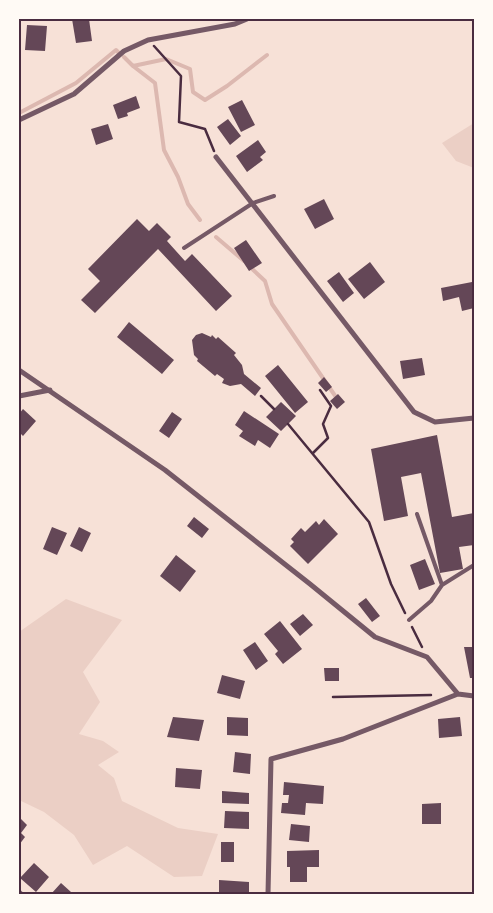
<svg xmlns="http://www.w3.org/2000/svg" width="493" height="913" viewBox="0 0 493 913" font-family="'Roboto Serif',serif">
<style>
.green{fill:#ebcfc5}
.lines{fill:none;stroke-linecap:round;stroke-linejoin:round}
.stream{stroke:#dcb8b0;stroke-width:4}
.building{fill:#644757}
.path{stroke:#4a2c40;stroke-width:2.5}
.service{stroke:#755966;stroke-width:4}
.minor{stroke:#755966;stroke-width:5}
.neatline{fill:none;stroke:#4a2c40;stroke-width:2}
</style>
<rect width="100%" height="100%" fill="#f7e1d7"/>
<path class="green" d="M474 123V168L456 161 442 143Z
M66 599 122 620 83 672 100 702 79 734 103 741 119 752 98 765 114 778 122 801 178 828 218 834 202 876 174 877 127 846 93 865 74 835 44 812 19 800V632Z"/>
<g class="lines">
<path class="stream" d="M124 57 133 66 166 59 190 69 193 92 205 100 227 86 267 55
M133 66 155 83 164 150 178 177 188 204 200 220
M19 113 76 83 116 50 118 52
M216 237 244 261
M249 266 265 281 272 304 338 400"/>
</g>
<path class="building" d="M72 19H89L92 41 76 43Z
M27 25 47 26 45 51 25 50Z
M136 96 140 108 127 113 128 116 118 119 113 105Z
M242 100 255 125 241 132 228 107Z
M228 119 241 136 230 145 217 127Z
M108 124 113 139 96 145 91 129Z
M258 140 266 152 260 157 263 160 247 172 236 156Z
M324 199 334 219 315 229 304 209Z
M137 219 149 231 157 223 171 237 167 241 185 261 192 254 232 296 216 311 158 249 95 313 81 300 100 281 88 269Z
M246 240 262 263 249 271 234 248Z
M370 262 385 282 364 299 348 279Z
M339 272 354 293 343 302 327 281Z
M472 282 474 308 462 311 459 297 443 301 441 288Z
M129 322 174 360 162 374 117 337Z
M202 333 211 337 212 335 216 339 218 337 236 353 234 355 242 365 244 374 261 388 255 396 241 384 230 386 222 383 224 379 217 374 215 376 197 361 198 359 194 355 192 340 196 335Z
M422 358 425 375 403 379 400 361Z
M278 365 308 402 295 413 265 376Z
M324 377 332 387 326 392 318 383Z
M338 394 345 402 337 409 330 401Z
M281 402 296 416 281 431 266 417Z
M23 409 36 421 23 436 19 432V414Z
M244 411 279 434 270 448 258 440 255 446 239 436 243 431 235 425Z
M172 412 182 419 169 438 159 431Z
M437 435 452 517 474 513V545L459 547 463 569 440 573 421 473 401 477 408 516 384 521 371 449Z
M194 517 209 529 202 538 187 526Z
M324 519 338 534 308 564 290 546 294 542 291 539 301 528 305 532 316 521 319 525Z
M52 527 67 533 57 555 43 549Z
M79 527 91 533 82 552 70 546Z
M176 555 196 571 180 592 160 576Z
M425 559 435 584 419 590 410 565Z
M366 598 380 616 372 622 358 604Z
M303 614 313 625 300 636 290 624Z
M280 621 302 649 283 664 275 654 278 651 264 634Z
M255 642 268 661 256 670 243 650Z
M464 647H474V678H470Z
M324 668H339V681H325Z
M222 675 245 681 240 699 217 693Z
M173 717 204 720 199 741 167 737Z
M227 717 248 718V736L227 735Z
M460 717 462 736 439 738 438 719Z
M235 752 251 754 250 774 233 772Z
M176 768 202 770 200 789 175 787Z
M284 782 324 786 323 804 306 803 305 815 281 813 282 803H288L289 795H283Z
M222 791 249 793V804L222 803Z
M441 803V824H422V804Z
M225 811 249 812V829L224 828Z
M19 817 27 825 21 833 25 837 19 845Z
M291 824 310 826 309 842 289 840Z
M221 842H234V862H221Z
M319 850V867H307V882H290V867H287V851Z
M34 863 49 877 36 892 20 878Z
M219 880 249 882V894H219Z
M61 883 71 892 69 894H51Z"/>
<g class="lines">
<path class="path" d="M154 46 181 76 179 122 205 129 214 151
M261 396 274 409
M288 424 369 522 391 584 405 613
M313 453 328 438 323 424 331 406 320 390
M412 627 422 647
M333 697 431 695"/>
<path class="service" d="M184 248 253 203 274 196
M442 585 474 565
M474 605V608
M409 620 431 601 442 585 417 514"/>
<path class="minor" d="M19 120 74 94 124 51 148 40 235 24 247 19
M216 157 414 412 435 422 474 418
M19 370 165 470 310 584 375 637 427 657 458 694 474 696
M19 396 50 390
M19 892 21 894
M268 894 271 759 343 739 458 694"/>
</g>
<rect width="493" height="913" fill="none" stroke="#fffaf5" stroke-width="40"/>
<rect x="20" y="20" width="453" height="873" class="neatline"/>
</svg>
